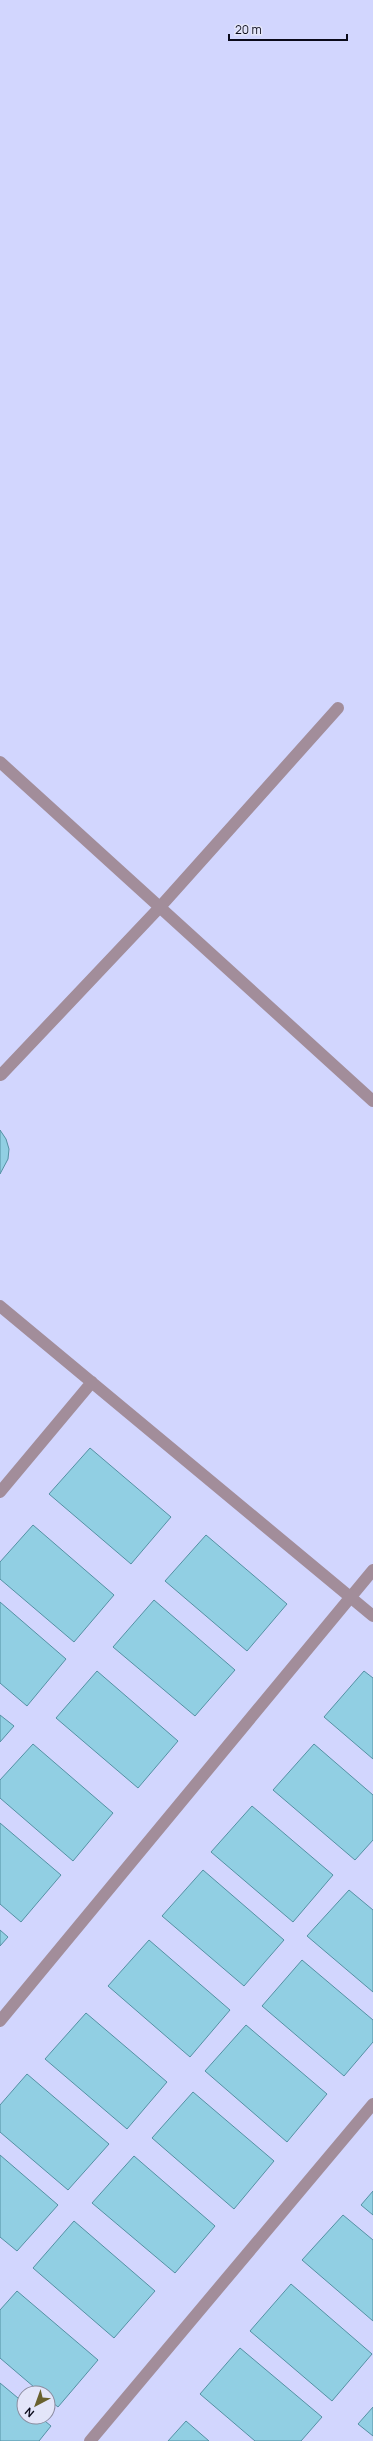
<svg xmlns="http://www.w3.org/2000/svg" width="373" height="2441" viewBox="0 0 373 2441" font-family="Manrope,sans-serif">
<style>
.building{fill:#91cfe3;stroke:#5591a4}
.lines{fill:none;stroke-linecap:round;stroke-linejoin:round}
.minor{stroke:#a28d9a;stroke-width:12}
</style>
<rect width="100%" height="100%" fill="#d2d6fe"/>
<path class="building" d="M0 1130 6 1139 9 1149 8 1159 0 1174Z
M90 1448 171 1517 131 1564 49 1494Z
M33 1525 114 1595 74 1642 0 1579V1562Z
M206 1535 287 1604 247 1651 165 1581Z
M154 1600 235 1670 195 1716 113 1647Z
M0 1602 66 1659 27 1706 0 1683Z
M97 1671 178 1741 138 1788 56 1718Z
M364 1671 373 1678V1759L324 1717Z
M0 1715 14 1726 0 1742Z
M33 1744 113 1813 73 1861 0 1798V1780Z
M314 1744 373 1795V1840L355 1860 273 1790Z
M252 1806 333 1875 293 1922 211 1852Z
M0 1823 61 1875 21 1922 0 1904Z
M203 1870 284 1940 244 1986 162 1916Z
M349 1890 373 1910V1992L307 1936Z
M0 1930 8 1937 0 1946Z
M149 1940 230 2010 190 2057 108 1986Z
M302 1960 373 2020V2042L344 2076 262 2006Z
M86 2013 167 2082 127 2129 45 2059Z
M246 2025 327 2094 287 2142 205 2071Z
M27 2074 109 2144 68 2190 0 2132V2105Z
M193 2092 274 2161 234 2209 152 2138Z
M0 2155 58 2205 17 2251 0 2237Z
M134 2156 215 2226 175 2273 92 2203Z
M373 2191V2215L361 2205Z
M343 2215 373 2240V2321L302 2260Z
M74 2221 155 2291 114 2338 33 2268Z
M291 2284 372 2354 332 2401 250 2331Z
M17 2291 98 2360 58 2407 48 2399V2393H41L0 2358V2310Z
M240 2348 322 2417 301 2441H255L200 2394Z
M0 2383 24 2403V2417H40L51 2426 39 2441H0Z
M373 2407V2436L358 2424Z
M186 2421 209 2441H168Z"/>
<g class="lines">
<path class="minor" d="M0 762 373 1101
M1 1075 160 907 338 708
M0 1306 373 1616
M0 1492 92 1382
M0 2021 373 1570
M90 2441 373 2104"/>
</g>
<g transform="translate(36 2405) rotate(221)"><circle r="19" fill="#e3e5f9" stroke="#8c8da0"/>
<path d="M0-3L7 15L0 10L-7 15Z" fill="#69612e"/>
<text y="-6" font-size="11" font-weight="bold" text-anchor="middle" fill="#0a0a1a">N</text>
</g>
<path d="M229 34v6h118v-6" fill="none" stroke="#0a0a1a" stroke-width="2"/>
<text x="235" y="34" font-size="12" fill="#0a0a1a" stroke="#e3e5f9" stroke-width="3" paint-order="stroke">20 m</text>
</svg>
